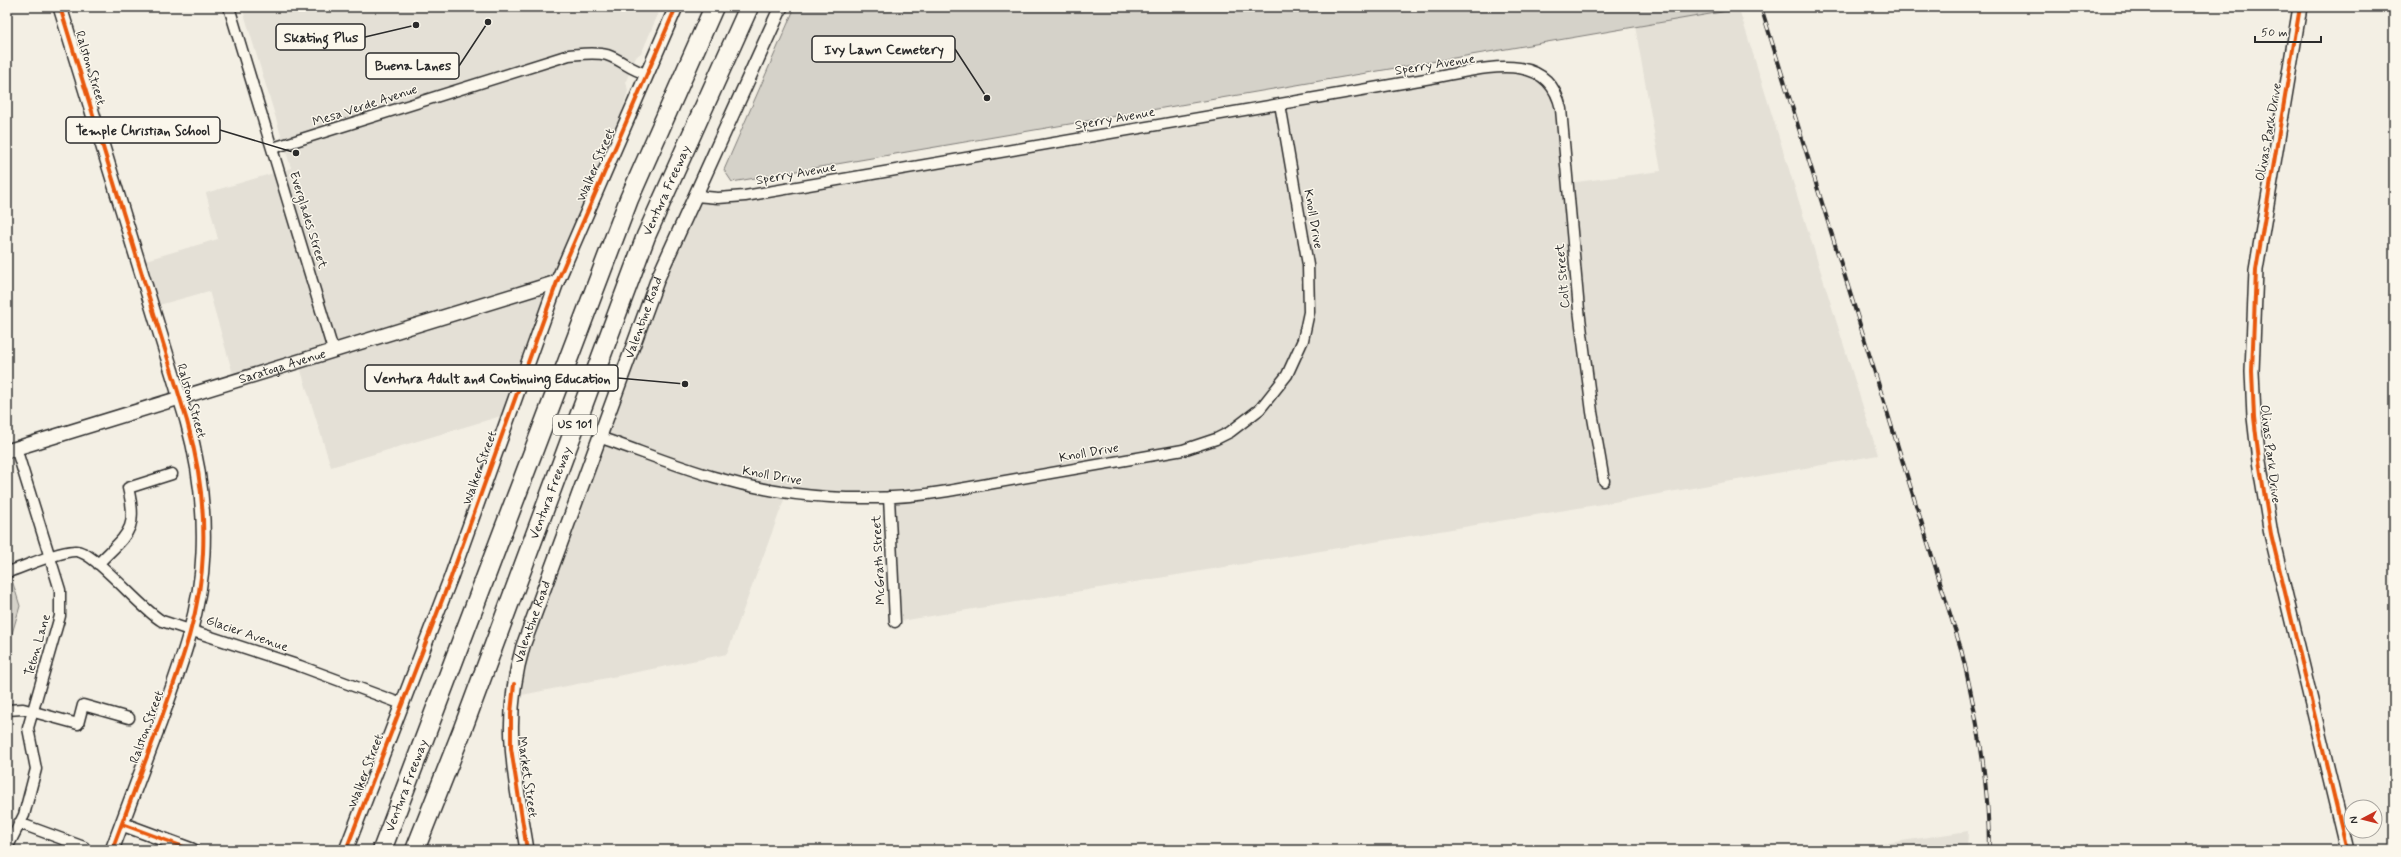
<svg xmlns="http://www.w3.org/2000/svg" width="2401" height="857" viewBox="0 0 2401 857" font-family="Mynerve,sans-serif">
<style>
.built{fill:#e4e0d6}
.green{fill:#d5d2c9;stroke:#807e7a}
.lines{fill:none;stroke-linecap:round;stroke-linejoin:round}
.minor-casing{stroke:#2b2b2b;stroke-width:13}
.tertiary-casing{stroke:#2b2b2b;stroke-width:16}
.motorway-casing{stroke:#2b2b2b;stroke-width:21}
.minor{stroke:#fbf7ec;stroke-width:10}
.tertiary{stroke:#fbf7ec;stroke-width:13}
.motorway{stroke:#fbf7ec;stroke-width:18}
.rail-casing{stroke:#2b2b2b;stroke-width:4}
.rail{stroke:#fbf7ec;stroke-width:2.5;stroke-dasharray:8;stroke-linecap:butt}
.cycleway-casing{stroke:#fbf7ec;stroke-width:6}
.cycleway{stroke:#e8590c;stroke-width:4}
.labels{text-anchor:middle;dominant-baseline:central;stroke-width:3;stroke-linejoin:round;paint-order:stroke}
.shield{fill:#fbf7ec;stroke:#696865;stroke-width:1}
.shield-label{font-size:12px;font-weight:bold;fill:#2b2b2b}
.street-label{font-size:13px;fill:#2b2b2b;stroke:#fbf7ec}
.leader{fill:none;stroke:#2b2b2b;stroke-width:1.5}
.callout-dot{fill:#2b2b2b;stroke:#fbf7ec;stroke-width:1.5}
.callout{fill:#fbf7ec;stroke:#2b2b2b;stroke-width:1.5}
.callout-label{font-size:14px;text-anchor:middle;font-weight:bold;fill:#2b2b2b}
</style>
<rect width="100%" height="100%" fill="#f3efe4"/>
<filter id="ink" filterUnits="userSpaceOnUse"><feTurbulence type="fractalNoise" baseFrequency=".025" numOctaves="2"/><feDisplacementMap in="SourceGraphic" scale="8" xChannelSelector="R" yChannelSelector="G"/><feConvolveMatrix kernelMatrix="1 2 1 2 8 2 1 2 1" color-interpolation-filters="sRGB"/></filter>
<g filter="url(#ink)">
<path class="built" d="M242 7H661L642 52 636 57 626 81 628 91 603 175 511 413 331 467 298 361 235 381 209 291 152 307 139 262 218 239 206 193 291 168Z
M1739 9 1878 455 1608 503 895 622 889 497 787 492 727 654 512 697 518 664 696 196 707 198 1280 104 1523 68 1555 91 1569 183 1661 171 1635 26Z
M1968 831 1967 850H1847L1882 844Z"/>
<path class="green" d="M795 7H1739V9L732 182 724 170Z
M7 564 20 606 7 651Z"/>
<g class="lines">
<defs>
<path id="minor" d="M229 7 333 350
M273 148 569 55C581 54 595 52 607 55 622 60 630 70 647 74
M696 196 718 198 745 196 1437 77C1480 70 1548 47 1561 109L1579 310 1592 412 1604 481
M599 437C637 450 675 466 714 477 789 499 871 504 948 491L1183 450 1216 439 1230 432 1260 409 1287 375 1303 340 1309 312 1308 265 1280 104
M889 497 895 622
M98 564C127 534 139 531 128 488L172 474
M11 571C29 565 56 552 75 551 94 550 140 609 162 621L300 666 402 704
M7 710 23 709 78 724 83 705 129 718
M19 823 84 847
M7 848 24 815 36 769 28 728 60 616V590L16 448"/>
<g id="tertiary">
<path d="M60 7 187 421C199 464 205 508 203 553 201 612 180 667 160 722 144 765 128 807 112 850"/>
<path d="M2300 7 2256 270 2252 371 2254 417 2259 461 2271 534 2347 850"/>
<path id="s1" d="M7 451 557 282"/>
<path d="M122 824 192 850"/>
<path d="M346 850 451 577 557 282 676 7"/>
<path id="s2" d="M527 850C515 775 501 722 523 646L658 278 781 7"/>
</g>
<g id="motorway">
<path id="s3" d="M382 850 629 199 714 7"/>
<path id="s4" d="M415 850 462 731 646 236 749 7"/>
</g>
</defs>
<use href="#minor" class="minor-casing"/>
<use href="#tertiary" class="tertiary-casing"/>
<use href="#motorway" class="motorway-casing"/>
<use href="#minor" class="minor"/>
<use href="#tertiary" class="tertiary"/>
<use href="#motorway" class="motorway"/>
<defs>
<path id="rail" d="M1761 7 1961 649C1977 716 1989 781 1989 850"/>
</defs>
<use href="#rail" class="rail-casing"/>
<use href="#rail" class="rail"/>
<defs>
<path id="cycleway" d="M60 7 187 421C199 464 205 508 203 553 201 612 180 667 160 722 144 765 128 807 112 850
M2300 7 2256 270 2252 371 2254 417 2259 461 2271 534 2347 850
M514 684 511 713V748L527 850
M122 824 192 850
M346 850 451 577 557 282 676 7"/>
</defs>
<use href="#cycleway" class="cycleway-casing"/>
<use href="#cycleway" class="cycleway"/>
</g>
</g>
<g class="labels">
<rect class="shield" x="553" y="415" width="44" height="20" rx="3"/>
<g class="shield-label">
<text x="575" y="425">US 101</text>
</g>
<g class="street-label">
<text transform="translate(1435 65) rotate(-9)">Sperry Avenue</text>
<text transform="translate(90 68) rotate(73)">Ralston Street</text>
<text transform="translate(365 106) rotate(-18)">Mesa Verde Avenue</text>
<text transform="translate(1115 119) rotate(-10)">Sperry Avenue</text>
<text transform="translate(2269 132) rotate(-80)">Olivas Park Drive</text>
<text transform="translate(596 165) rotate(-67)">Walker Street</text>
<text transform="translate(796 174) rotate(-10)">Sperry Avenue</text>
<text stroke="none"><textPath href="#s4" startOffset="706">Ventura Freeway</textPath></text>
<text transform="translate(1313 219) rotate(80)">Knoll Drive</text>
<text transform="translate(308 220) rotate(73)">Everglades Street</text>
<text transform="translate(1563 276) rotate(-95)">Colt Street</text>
<text stroke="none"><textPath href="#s2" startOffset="556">Valentine Road</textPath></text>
<text stroke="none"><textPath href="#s1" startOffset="288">Saratoga Avenue</textPath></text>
<text transform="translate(191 401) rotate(74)">Ralston Street</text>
<text transform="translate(1089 453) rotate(-10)">Knoll Drive</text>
<text transform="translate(2270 454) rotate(83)">Olivas Park Drive</text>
<text transform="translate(480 468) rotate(-70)">Walker Street</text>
<text transform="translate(772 476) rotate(10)">Knoll Drive</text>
<text stroke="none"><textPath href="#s4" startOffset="382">Ventura Freeway</textPath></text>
<text transform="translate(879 560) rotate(-93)">McGrath Street</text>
<text stroke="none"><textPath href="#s2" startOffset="232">Valentine Road</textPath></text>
<text transform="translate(247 634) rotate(19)">Glacier Avenue</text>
<text transform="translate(38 645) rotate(-74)">Teton Lane</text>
<text transform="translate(147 727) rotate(-70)">Ralston Street</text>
<text transform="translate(366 771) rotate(-69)">Walker Street</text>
<text transform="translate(527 777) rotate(82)">Market Street</text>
<text stroke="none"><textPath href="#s3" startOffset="69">Ventura Freeway</textPath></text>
</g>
</g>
<path class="leader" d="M416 25L365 37M987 98L955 49M488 22L459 66M296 153L220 130M685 384L618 378"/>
<g class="callout-dot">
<circle cx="416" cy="25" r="4"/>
<circle cx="987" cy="98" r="4"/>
<circle cx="488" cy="22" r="4"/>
<circle cx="296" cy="153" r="4"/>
<circle cx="685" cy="384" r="4"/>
</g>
<g class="callout">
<rect x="276" y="24" width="89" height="26" rx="4"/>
<rect x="812" y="36" width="143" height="26" rx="4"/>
<rect x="366" y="53" width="93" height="26" rx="4"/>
<rect x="66" y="117" width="154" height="26" rx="4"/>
<rect x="365" y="365" width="253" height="26" rx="4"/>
</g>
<g class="callout-label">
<text x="321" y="42">Skating Plus</text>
<text x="884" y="54">Ivy Lawn Cemetery</text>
<text x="413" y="70">Buena Lanes</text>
<text x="143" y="135">Temple Christian School</text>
<text x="492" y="383">Ventura Adult and Continuing Education</text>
</g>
<rect width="2401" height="857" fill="none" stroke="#fbf7ec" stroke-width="24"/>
<rect x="12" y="12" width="2377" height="833" fill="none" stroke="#2b2b2b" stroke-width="1.5" filter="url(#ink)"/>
<g transform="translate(2363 819) rotate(263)"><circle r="19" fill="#fbf7ec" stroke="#a8a59f"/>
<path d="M0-3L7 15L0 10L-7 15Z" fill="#c8321e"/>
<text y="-6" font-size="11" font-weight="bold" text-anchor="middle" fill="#2b2b2b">N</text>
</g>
<path d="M2255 36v6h66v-6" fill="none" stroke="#2b2b2b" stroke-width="2"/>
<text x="2261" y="36" font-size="12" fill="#2b2b2b" stroke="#fbf7ec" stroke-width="3" paint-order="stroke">50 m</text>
</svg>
